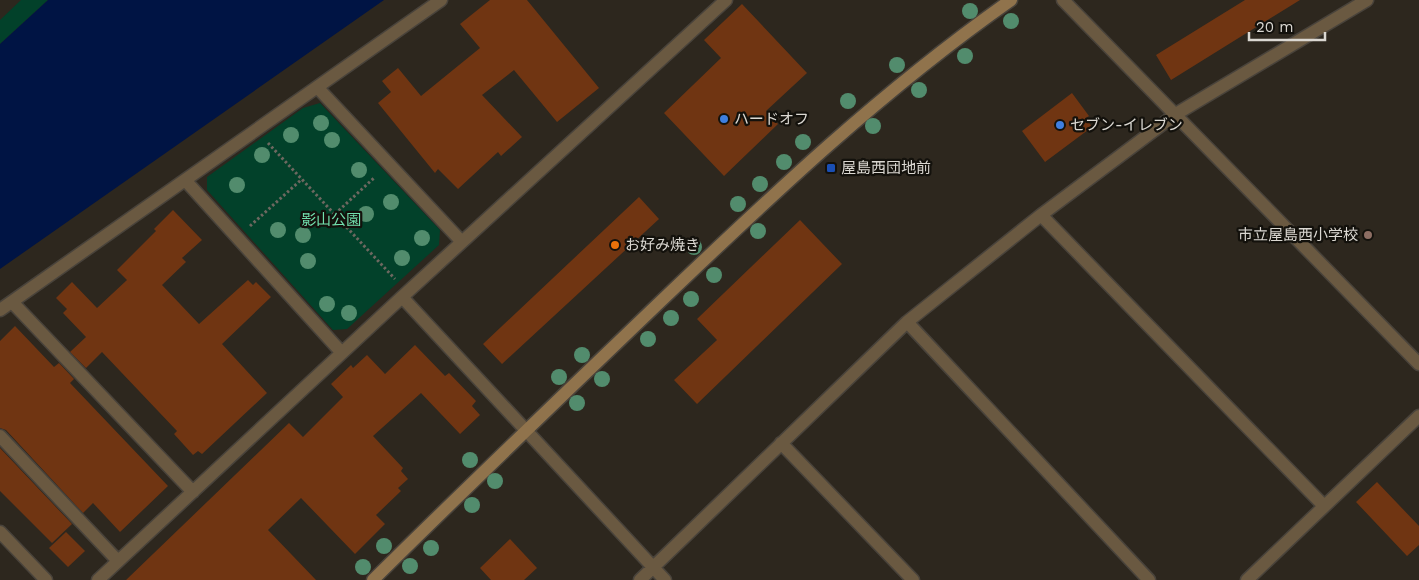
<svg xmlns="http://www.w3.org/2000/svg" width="1419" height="580" viewBox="0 0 1419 580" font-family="'Work Sans','Noto Sans JP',sans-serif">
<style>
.green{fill:#02412a}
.water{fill:#001444}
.building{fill:#703512}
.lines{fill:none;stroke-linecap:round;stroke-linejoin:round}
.street-casing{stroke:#49433b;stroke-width:15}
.secondary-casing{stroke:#49433b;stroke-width:15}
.path{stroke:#6d6860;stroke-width:3;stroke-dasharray:2.5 2.5;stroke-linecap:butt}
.street{stroke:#6a5941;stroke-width:12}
.secondary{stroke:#90734c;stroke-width:12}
.tree{fill:#528c6d}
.shop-dot{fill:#3f7fe0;stroke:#13110c;stroke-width:2}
.transit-dot{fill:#1a4fb4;stroke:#13110c;stroke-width:2}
.education-dot{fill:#8d6e63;stroke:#13110c;stroke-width:2}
.food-dot{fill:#e8710a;stroke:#13110c;stroke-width:2}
.labels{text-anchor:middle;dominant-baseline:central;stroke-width:4.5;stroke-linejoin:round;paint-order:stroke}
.poi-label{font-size:15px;fill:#dbd8d2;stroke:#13110c;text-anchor:start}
.park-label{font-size:15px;fill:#71dfad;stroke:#13110c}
</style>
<rect width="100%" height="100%" fill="#2d271e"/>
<path class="green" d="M21 0H48L0 44V20Z
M320 103 440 230 439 245 347 329 333 330 207 190V177L303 108Z"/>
<path class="water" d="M48 0H384L0 269V44Z"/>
<path class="building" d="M490 0H527L599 88 557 122 514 70 482 95 522 137 501 156 498 152 458 189 438 169 435 173 378 103 391 92 382 81 398 68 421 96 480 48 460 24Z
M1245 0H1300L1171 80 1156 55Z
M742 4 807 73 766 111 778 124 724 176 664 113 721 58 704 40Z
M1072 93 1089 116 1086 118 1092 127 1045 162 1022 131Z
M639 197 659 219 502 364 483 344Z
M173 210 202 240 182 258 186 262 162 285 199 324 248 280 253 285 256 282 271 297 222 344 267 393 202 454 198 451 193 455 174 434 177 431 102 352 86 368 70 352 86 337 63 313 67 309 56 298 72 282 97 308 127 280 117 270 156 231 154 229Z
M800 220 842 264 697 404 674 380 717 340 697 319Z
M15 326 54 367 59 363 74 379 70 383 168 486 120 532 93 503 83 513 6 430 0 428V341Z
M415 345 445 376 449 373 476 401 472 406 480 415 460 434 421 393 373 436 403 468 401 471 408 479 398 488 401 491 376 515 385 524 355 554 301 498 268 530 316 580H126L289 423 303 437 343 397 331 384 351 365 353 368 367 355 385 374Z
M0 448 72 524 52 543 0 491Z
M1377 482 1419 526V545L1407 556 1356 502Z
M66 532 85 551 68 567 49 548Z
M510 539 537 568 524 580H491L480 568Z"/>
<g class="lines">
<defs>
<path id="street" d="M1063 0 1419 364
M317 87 462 242
M185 180 342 353
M1041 215 1324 506
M12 302 193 492
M0 310 441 0
M907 322 1149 580
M0 436 118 561
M781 443 913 580
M0 532 46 580
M98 580 402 297
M640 580 907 322 1041 215 1176 114 1367 0
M665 580 402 297 726 0
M1247 580 1419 416"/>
<path id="secondary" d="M373 580C468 486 564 394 660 302 772 195 884 89 1011 0"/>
</defs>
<use href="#street" class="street-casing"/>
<use href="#secondary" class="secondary-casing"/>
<path class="path" d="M268 143 395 279
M335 214 375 177
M250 226 302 179"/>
<use href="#street" class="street"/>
<use href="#secondary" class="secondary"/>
</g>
<g class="tree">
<circle cx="970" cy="11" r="8"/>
<circle cx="1011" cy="21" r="8"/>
<circle cx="965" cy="56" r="8"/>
<circle cx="897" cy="65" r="8"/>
<circle cx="919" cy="90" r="8"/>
<circle cx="848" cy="101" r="8"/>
<circle cx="321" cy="123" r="8"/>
<circle cx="873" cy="126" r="8"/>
<circle cx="291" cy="135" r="8"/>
<circle cx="332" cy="140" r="8"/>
<circle cx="803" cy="142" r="8"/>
<circle cx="262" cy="155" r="8"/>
<circle cx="784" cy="162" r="8"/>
<circle cx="359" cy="170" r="8"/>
<circle cx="760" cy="184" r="8"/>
<circle cx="237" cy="185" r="8"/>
<circle cx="391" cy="202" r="8"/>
<circle cx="738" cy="204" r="8"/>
<circle cx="366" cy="214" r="8"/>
<circle cx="278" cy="230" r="8"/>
<circle cx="758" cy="231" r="8"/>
<circle cx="303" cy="235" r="8"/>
<circle cx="422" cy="238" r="8"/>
<circle cx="694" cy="247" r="8"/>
<circle cx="402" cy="258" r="8"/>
<circle cx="308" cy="261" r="8"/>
<circle cx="714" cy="275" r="8"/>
<circle cx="691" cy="299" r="8"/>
<circle cx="327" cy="304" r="8"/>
<circle cx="349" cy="313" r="8"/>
<circle cx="671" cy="318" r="8"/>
<circle cx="648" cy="339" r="8"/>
<circle cx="582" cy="355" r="8"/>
<circle cx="559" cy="377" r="8"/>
<circle cx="602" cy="379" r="8"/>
<circle cx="577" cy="403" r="8"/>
<circle cx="470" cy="460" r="8"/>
<circle cx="495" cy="481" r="8"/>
<circle cx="472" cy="505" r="8"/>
<circle cx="384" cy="546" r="8"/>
<circle cx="431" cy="548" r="8"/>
<circle cx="410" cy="566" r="8"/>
<circle cx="363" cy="567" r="8"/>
</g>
<g class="shop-dot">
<circle cx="724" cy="119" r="5"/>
<circle cx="1060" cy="125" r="5"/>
</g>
<rect class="transit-dot" x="826" y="163" width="10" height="10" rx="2.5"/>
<circle class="education-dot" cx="1368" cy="235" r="5"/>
<circle class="food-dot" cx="615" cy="245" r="5"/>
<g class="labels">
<g class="poi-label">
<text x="734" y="119">ハードオフ</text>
<text x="1070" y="125">セブン-イレブン</text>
<text x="841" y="168">屋島西団地前</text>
<text x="1358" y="235" text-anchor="end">市立屋島西小学校</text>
<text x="625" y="245">お好み焼き</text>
</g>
<g class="park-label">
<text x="331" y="220">影山公園</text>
</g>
</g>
<path d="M1249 32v8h76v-8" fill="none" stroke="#dbd8d2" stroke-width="2.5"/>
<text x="1256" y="32" font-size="15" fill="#dbd8d2" stroke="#13110c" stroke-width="4" paint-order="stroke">20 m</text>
</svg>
